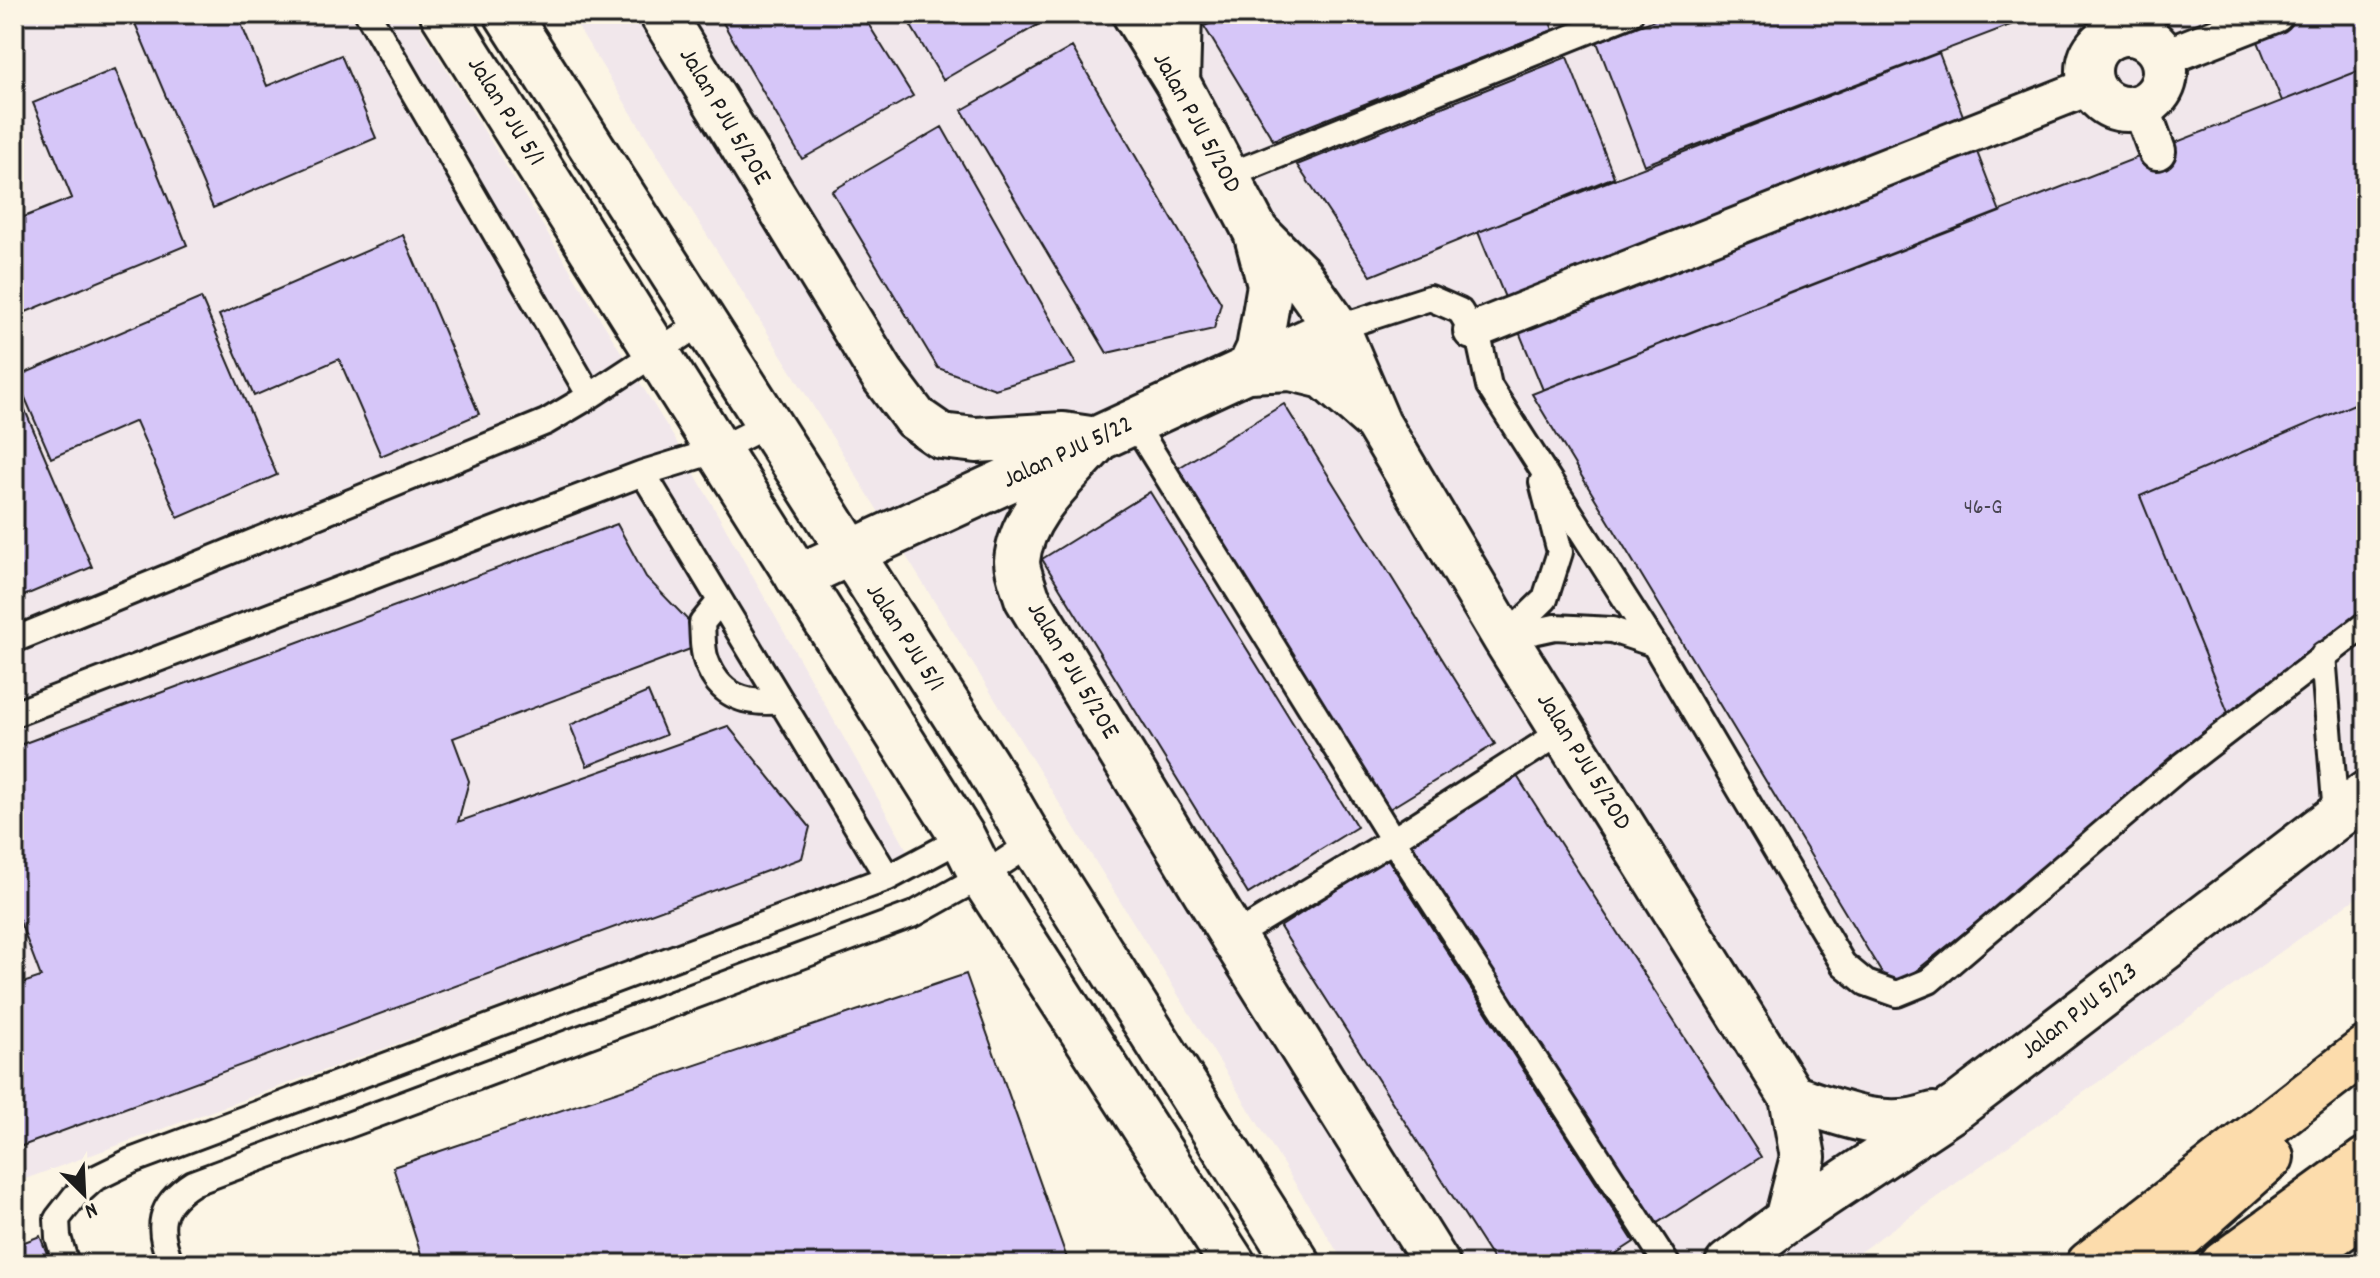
<svg xmlns="http://www.w3.org/2000/svg" width="2380" height="1278" viewBox="0 0 2380 1278" font-family="Dekko,sans-serif">
<style>
.built{fill:#f1e7eb}
.building{fill:#d6c6f8;stroke:#1c1c1c;stroke-width:2}
.lines{fill:none;stroke-linecap:round;stroke-linejoin:round}
.service-casing{stroke:#1c1c1c;stroke-width:30}
.pedestrian-casing{stroke:#1c1c1c;stroke-width:42}
.minor-casing{stroke:#1c1c1c;stroke-width:50}
.tertiary-casing{stroke:#1c1c1c;stroke-width:50}
.motorway-casing{stroke:#1c1c1c;stroke-width:50}
.service{stroke:#fcf5e5;stroke-width:24}
.pedestrian{stroke:#fcf5e5;stroke-width:36}
.minor{stroke:#fcf5e5;stroke-width:44}
.tertiary{stroke:#fcf5e5;stroke-width:44}
.motorway{stroke:#fcdcac;stroke-width:44}
.labels{text-anchor:middle;dominant-baseline:central;stroke-width:6;stroke-linejoin:round;paint-order:stroke}
.number-label{font-size:22px;fill:#4a4653}
.street-label{font-size:26px;fill:#1c1c1c;stroke:#fcf5e5}
</style>
<rect width="100%" height="100%" fill="#fcf5e5"/>
<filter id="ink" filterUnits="userSpaceOnUse"><feTurbulence type="fractalNoise" baseFrequency=".0125" numOctaves="2"/><feDisplacementMap in="SourceGraphic" scale="16" xChannelSelector="R" yChannelSelector="G"/><feConvolveMatrix kernelMatrix="1 2 1 2 8 2 1 2 1" color-interpolation-filters="sRGB"/></filter>
<g filter="url(#ink)">
<path class="built" d="M14 14H412L678 444 911 857 14 1183Z
M570 14H2366V891L1843 1264H1345Z"/>
<path class="building" d="M131 14H237L267 86 341 55 376 138 213 208Z
M718 14H862L913 96 802 159Z
M904 14H1052L1053 16 943 80Z
M1235 14H1547L1553 30 1273 140 1204 26Z
M1670 14H2033L2034 16 1644 165 1597 42Z
M2247 14H2366V68L2282 101Z
M1072 47 1221 303 1214 329 1107 353 962 110Z
M1939 53 2000 212 1543 390 1478 232Z
M1567 57 1614 177 1371 276 1297 165Z
M2366 68V622L2231 720 1892 990 1532 394Z
M115 69 187 245 14 317V221L72 198 33 103Z
M942 127 1076 364 995 389 938 368 832 191Z
M403 235 479 414 381 456 339 359 254 396 219 315Z
M201 298 277 475 178 518 136 421 51 458 16 377Z
M16 389 92 567 14 600V390Z
M2366 399V622L2231 720 2140 496Z
M1284 404 1495 744 1386 811 1175 470Z
M1150 492 1357 827 1248 894 1042 559Z
M617 524 646 577 709 642 453 738 469 781 458 822 728 726 810 827 802 858 14 1149V986L41 977 14 906V747Z
M648 692 666 735 587 766 570 725Z
M1517 776 1761 1157 1654 1225 1410 845Z
M1387 858 1634 1242 1600 1264H1496L1280 927Z
M966 974 1069 1264H424L393 1167Z
M40 1236 51 1264H14V1246Z"/>
<g class="lines">
<defs>
<path id="service" d="M368 14 590 396
M1227 176 1630 14
M1337 328 1430 298 1460 311 1480 344 1489 386 1654 644 1843 964 1866 983 1897 994 1929 981 2178 769 2366 624
M1134 423 1393 840 1667 1264
M643 473 888 878
M720 601 702 623C703 634 702 650 706 660 719 697 746 705 781 701
M1505 638 1545 599 1560 552 1542 482
M1505 638 1555 627 1612 630 1654 644
M14 640 546 422 590 396 704 321
M2323 655 2336 815
M14 714 643 473 718 450 769 424
M1233 937 1393 840 1563 731
M66 1264 58 1237 57 1219 75 1196 94 1179 131 1161 888 878 963 838
M171 1264C156 1227 158 1205 193 1183L914 914 982 876 1032 843"/>
<path id="pedestrian" d="M2163 58 2275 14
M2141 107 2157 151
M1472 331 2091 86"/>
<path id="minor" d="M662 14 882 374 915 418 941 436 976 440 1063 435 1097 440
M1135 14 1177 82 1256 232 1270 285 1259 349 1249 370 1291 368 1324 376 1371 417
M2089 71a38 38 0 1 1 76 0a38 38 0 1 1-76 0Z
M1177 82 1179 14
M1256 232 1300 276 1337 328 1378 424 1505 638 1792 1097 1803 1157 1787 1220
M1097 440C1067 475 1021 513 1017 561 1017 572 1024 587 1027 598L1233 937 1437 1264
M798 577 1337 328
M1792 1097C1838 1112 1885 1134 1933 1115
M1728 1264 1787 1220 1958 1106 2366 794"/>
<path id="tertiary" d="M443 14 963 838 982 876 1233 1264
M507 14 987 766 1032 843 1298 1264"/>
<path id="motorway" d="M2089 1264 2366 1049
M2150 1264 2271 1157
M2223 1264 2366 1160
M2289 1264 2366 1212"/>
</defs>
<use href="#service" class="service-casing"/>
<use href="#pedestrian" class="pedestrian-casing"/>
<use href="#minor" class="minor-casing"/>
<use href="#tertiary" class="tertiary-casing"/>
<use href="#motorway" class="motorway-casing"/>
<use href="#service" class="service"/>
<use href="#pedestrian" class="pedestrian"/>
<use href="#minor" class="minor"/>
<use href="#tertiary" class="tertiary"/>
<use href="#motorway" class="motorway"/>
</g>
</g>
<g class="labels">
<g class="number-label">
<text x="1983" y="508">46-G</text>
</g>
<g class="street-label">
<text transform="translate(505 112) rotate(58)">Jalan PJU 5/1</text>
<text transform="translate(724 117) rotate(59)">Jalan PJU 5/20E</text>
<text transform="translate(1196 123) rotate(61)">Jalan PJU 5/20D</text>
<text transform="translate(1068 453) rotate(-25)">Jalan PJU 5/22</text>
<text transform="translate(904 638) rotate(57)">Jalan PJU 5/1</text>
<text transform="translate(1072 671) rotate(59)">Jalan PJU 5/20E</text>
<text transform="translate(1583 762) rotate(58)">Jalan PJU 5/20D</text>
<text transform="translate(2080 1012) rotate(-38)">Jalan PJU 5/23</text>
</g>
</g>
<rect width="2380" height="1278" fill="none" stroke="#fcf5e5" stroke-width="48"/>
<rect x="24" y="24" width="2332" height="1230" fill="none" stroke="#1c1c1c" stroke-width="3" filter="url(#ink)"/>
<g transform="translate(84 1194) rotate(156)" stroke="#fcf5e5" stroke-width="6" paint-order="stroke">
<path d="M0-6L14 30L0 20L-14 30Z" fill="#1c1c1c"/>
<text y="-12" font-size="22" font-weight="bold" text-anchor="middle" fill="#1c1c1c">N</text>
</g>
</svg>
